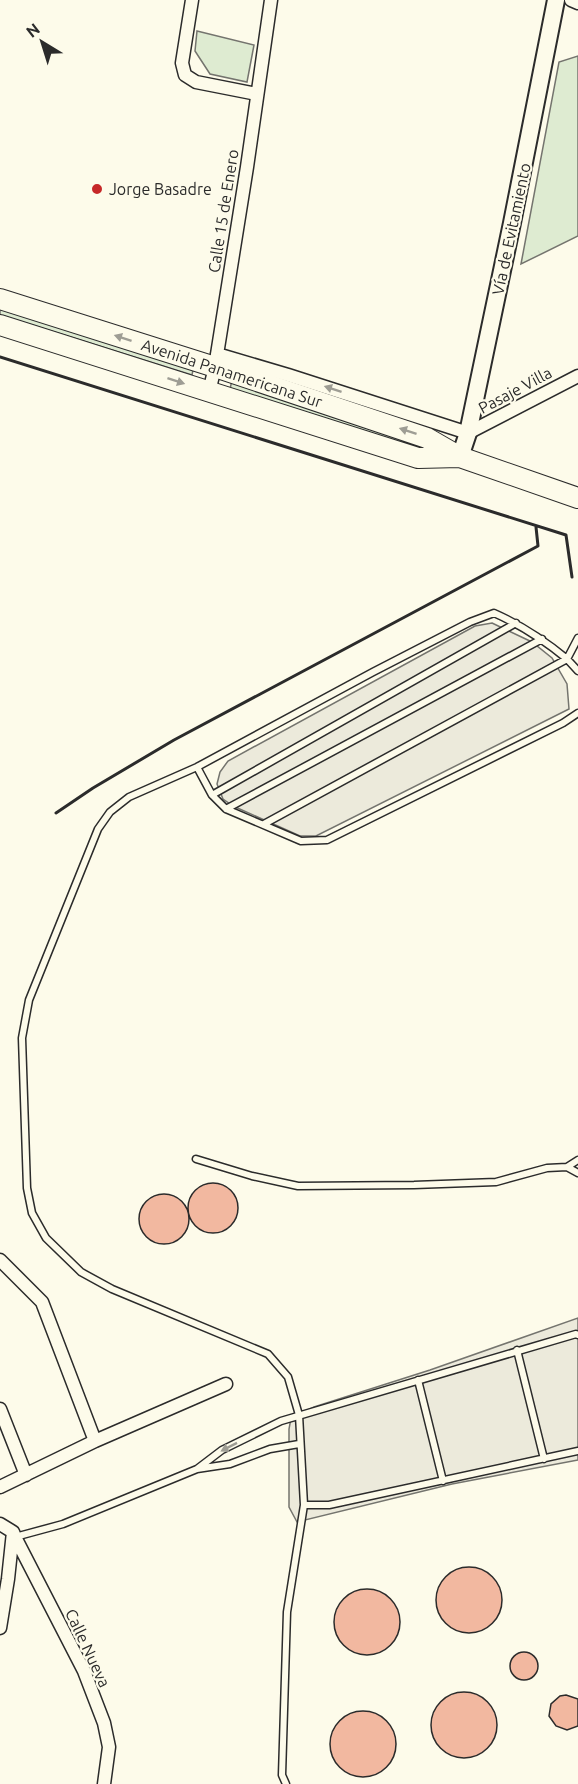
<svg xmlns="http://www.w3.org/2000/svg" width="578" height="1784" viewBox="0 0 578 1784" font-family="Ubuntu,sans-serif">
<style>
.green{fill:#deebd1;stroke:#74746e;stroke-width:1.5}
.parking{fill:#eceadb;stroke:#74746e;stroke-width:1.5}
.building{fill:#f2b8a0;stroke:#2b2b2b;stroke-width:1.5}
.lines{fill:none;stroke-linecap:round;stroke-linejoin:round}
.lane-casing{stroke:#2b2b2b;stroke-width:9}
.street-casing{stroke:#2b2b2b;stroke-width:15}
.secondary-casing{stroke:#2b2b2b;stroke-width:20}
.primary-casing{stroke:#2b2b2b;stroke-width:22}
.lane{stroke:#fdfbea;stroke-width:6}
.street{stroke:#fdfbea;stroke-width:12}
.secondary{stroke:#fdfbea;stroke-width:16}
.primary{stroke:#fdfbea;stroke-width:20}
.wall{stroke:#2b2b2b;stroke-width:3}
.oneway{fill:#9e9d94}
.poi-dot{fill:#c62828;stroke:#fdfbea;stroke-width:2}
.labels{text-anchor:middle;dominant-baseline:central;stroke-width:4.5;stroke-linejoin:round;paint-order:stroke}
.poi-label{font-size:16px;fill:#2b2b2b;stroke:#fdfbea;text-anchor:start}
.street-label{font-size:16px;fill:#2b2b2b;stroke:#fdfbea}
</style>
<rect width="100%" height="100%" fill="#fdfbea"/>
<path class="green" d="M197 31 254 45 247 82 210 74 195 51Z
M578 56V236L521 264 559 62Z
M0 306 194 365 192 375 0 315Z
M232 380 416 441 414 449 230 389Z"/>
<path class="parking" d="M492 623 532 642 552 658 567 684 569 709 316 836H300L233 806 223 799 217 784 220 772 228 761 475 626Z
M578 1318V1460L452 1484 297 1522 289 1507V1429L291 1418 314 1407 430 1370Z"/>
<path class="building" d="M188 1208a25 25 0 1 1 50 0a25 25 0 1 1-50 0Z
M139 1219a25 25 0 1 1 50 0a25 25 0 1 1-50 0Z
M436 1600a33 33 0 1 1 66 0a33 33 0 1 1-66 0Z
M334 1622a33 33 0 1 1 66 0a33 33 0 1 1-66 0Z
M510 1666a14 14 0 1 1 28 0a14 14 0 1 1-28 0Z
M431 1725a33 33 0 1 1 66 0a33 33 0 1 1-66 0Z
M566 1695 578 1699V1726L567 1730 556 1726 549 1716 551 1704 560 1696Z
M330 1744a33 33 0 1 1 66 0a33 33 0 1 1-66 0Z"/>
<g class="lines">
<defs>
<path id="lane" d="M197 767 212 795 226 809 301 841 327 840 563 723 578 713
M212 795 516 623
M226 809 542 639
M264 824 567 659 578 671
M196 1159 252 1176 298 1186 414 1185 496 1182 547 1168 567 1167 578 1160
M567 1167 578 1173
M517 1350 544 1459
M418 1380 443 1481
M197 1469 222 1450 281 1421 576 1334 578 1335
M304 1505H329L578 1451
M15 1537 63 1524 197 1469 230 1464 270 1449 299 1444
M286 1784 282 1775 287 1612 304 1505 299 1415 288 1377 268 1354 112 1289 81 1272 46 1238 32 1213 27 1188 22 1038 29 1000 98 829 110 812 129 797 197 767 373 672 470 622 494 613C521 625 544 640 567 659L578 638"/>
<path id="street" d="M192 0 182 63 185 75 196 82 257 94
M571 0 578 3
M217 354 288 375 468 433 578 376
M209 392 215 367 247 167 271 0
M0 1260 42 1302 95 1441
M0 1409 26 1475
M0 1487 95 1441 226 1384
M0 1524 13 1532 15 1537 84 1671 104 1723 109 1747 104 1784
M0 1628 8 1579 13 1532"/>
<path id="secondary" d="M460 457 468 433 512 223 556 0"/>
<path id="primary" d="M0 299 215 367 427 438 460 457 578 498
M0 325 418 458 460 457"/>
</defs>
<use href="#lane" class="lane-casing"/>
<use href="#street" class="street-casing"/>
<use href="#secondary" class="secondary-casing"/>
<use href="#primary" class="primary-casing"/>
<use href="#lane" class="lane"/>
<use href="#street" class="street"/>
<use href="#secondary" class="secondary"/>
<use href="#primary" class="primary"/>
<path class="wall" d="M0 357 566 535 572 577
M56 813 93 788 174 740 538 546 536 527"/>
</g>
<defs><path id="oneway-solid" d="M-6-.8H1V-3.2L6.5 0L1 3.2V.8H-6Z" transform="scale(1.5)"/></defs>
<g class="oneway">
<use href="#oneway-solid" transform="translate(123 338) rotate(-162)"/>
<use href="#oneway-solid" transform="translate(176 381) rotate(18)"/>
<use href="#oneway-solid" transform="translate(333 389) rotate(-162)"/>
<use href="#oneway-solid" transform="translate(408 431) rotate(-162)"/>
<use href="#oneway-solid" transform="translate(229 1447) rotate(153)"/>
</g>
<circle class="poi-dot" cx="97" cy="189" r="6"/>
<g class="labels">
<g class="poi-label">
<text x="109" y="189">Jorge Basadre</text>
</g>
<g class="street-label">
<text transform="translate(223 211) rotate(-81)">Calle 15 de Enero</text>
<text transform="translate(511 229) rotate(-78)">Vía de Evitamiento</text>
<text transform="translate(232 373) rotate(18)">Avenida Panamericana Sur</text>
<text transform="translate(515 390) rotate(-28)">Pasaje Villa</text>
<text transform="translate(88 1648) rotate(65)">Calle Nueva</text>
</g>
</g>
<g transform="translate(42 42) rotate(322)" stroke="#fdfbea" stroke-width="4.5" paint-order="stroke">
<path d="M0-4.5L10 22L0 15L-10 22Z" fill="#2b2b2b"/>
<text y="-9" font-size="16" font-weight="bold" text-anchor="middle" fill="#2b2b2b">N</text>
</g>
</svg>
